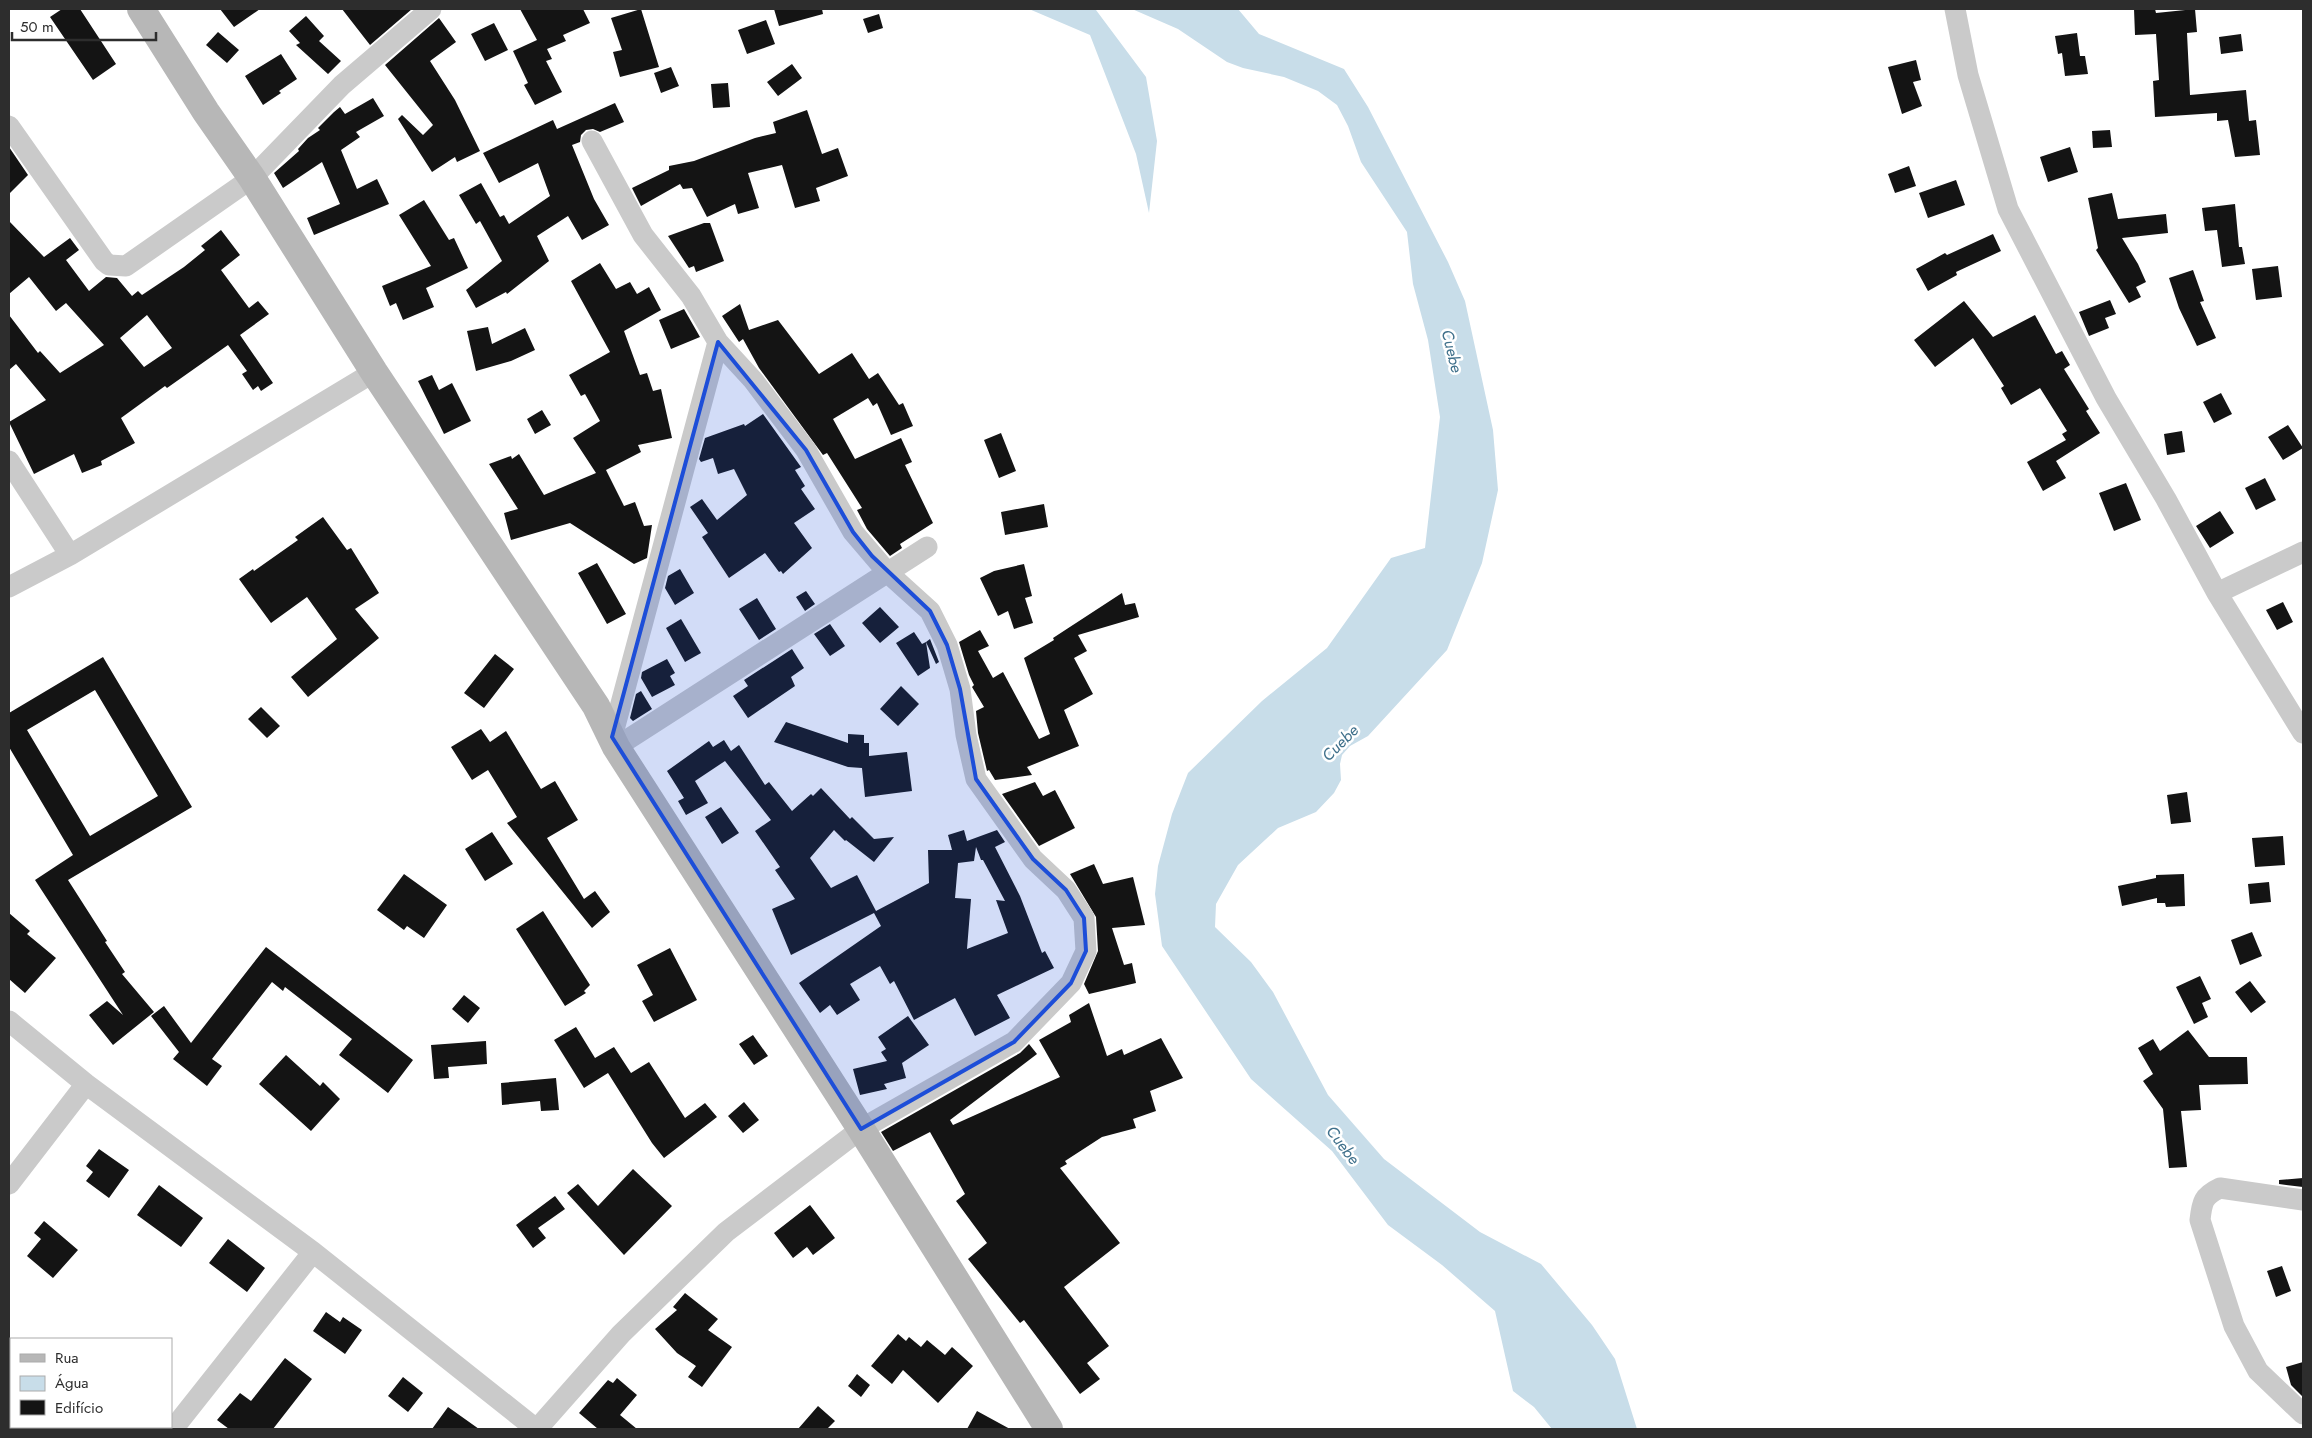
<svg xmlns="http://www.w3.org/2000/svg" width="2312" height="1438" viewBox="0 0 2312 1438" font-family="Jost,sans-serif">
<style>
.water{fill:#c8dde9}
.building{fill:#141414;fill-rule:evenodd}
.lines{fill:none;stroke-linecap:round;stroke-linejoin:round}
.street{stroke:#cacaca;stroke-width:21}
.secondary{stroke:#b7b7b7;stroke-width:28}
.marked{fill:#1d4ed8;fill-opacity:0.2;stroke:#1d4ed8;stroke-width:4;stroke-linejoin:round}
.labels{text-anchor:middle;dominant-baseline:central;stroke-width:5;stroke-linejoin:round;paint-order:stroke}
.water-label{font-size:16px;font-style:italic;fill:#3f708b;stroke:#fff}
</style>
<rect width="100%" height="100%" fill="#fff"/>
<path class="water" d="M1029 9H1128L1096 10 1146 77 1157 141 1149 213 1136 154 1090 35Z
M1132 9H1238L1259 34 1344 69 1368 107 1448 262 1465 301 1493 430 1498 490 1482 563 1447 650 1368 736 1350 746 1342 755 1340 764 1341 780 1334 793 1316 812 1278 828 1238 865 1216 904 1215 927 1251 962 1273 992 1328 1095 1384 1159 1480 1232 1541 1264 1592 1325 1615 1359 1637 1429H1552L1534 1407 1513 1391 1495 1311 1442 1265 1388 1225 1332 1151 1251 1079 1162 946 1155 894 1158 866 1172 814 1188 773 1262 701 1327 648 1391 558 1425 548 1440 417 1428 340 1413 284 1407 232 1361 162 1348 126 1337 105 1318 91 1284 77 1243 68 1227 62 1178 29Z"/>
<path class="building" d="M62 9H80L116 64 93 80 50 17Z
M220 9H260L234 27Z
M342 9H412L370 45Z
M520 9H583L590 23 563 35 566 41 547 49 552 59 546 61 562 92 535 105 524 85 528 83 513 51 537 40Z
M641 9 659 67 620 77 613 52 622 50 611 18Z
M774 9H822L823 14 779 26Z
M2134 9H2155L2156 13 2195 9 2197 32 2187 33 2190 95 2246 90 2249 121 2256 120 2260 155 2235 157 2228 120 2217 121V113L2155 117 2153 81 2159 80 2156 34 2135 35Z
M879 14 883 28 868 33 863 19Z
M306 16 324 36 319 41 341 61 328 74 296 45 300 43 289 31Z
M439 18 456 42 430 61 455 100 480 151 457 162 455 157 432 172 398 119 402 115 423 135 433 125 385 65Z
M766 20 775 44 747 54 738 30Z
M494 23 508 50 485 61 471 34Z
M218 32 239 50 227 63 206 45Z
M2077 33 2080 56H2085L2088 74 2065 76 2062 53 2058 54 2055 36Z
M2241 34 2243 51 2221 54 2219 37Z
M281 54 297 79 279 91 281 93 263 105 245 76Z
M1916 60 1921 80 1913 82 1922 106 1902 114 1888 67Z
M792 64 802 78 778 96 767 82Z
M671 67 679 86 661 93 654 73Z
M728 83 730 107 713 108 711 84Z
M373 98 384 116 356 132 360 137 341 150 357 189 377 179 389 204 314 235 307 218 340 204 322 162 283 188 274 173 299 151 298 149 308 138 320 130 318 128 334 112 340 107 345 114Z
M615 103 624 122 600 132 593 129 586 130 581 135 580 142 572 145 594 199 609 225 582 240 568 216 537 236 549 261 507 294 506 292 476 308 466 290 502 261 480 221 476 224 459 195 481 183 500 217 504 215 509 224 550 196 538 163 499 183 483 153 553 120 557 129Z
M807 110 822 154 838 148 848 176 816 188 820 201 795 208 782 165 748 173 759 208 738 214 735 204 707 217 692 188 683 189 680 184 641 206 632 188 669 170V166L694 161 755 138 776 133 773 122Z
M2110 130 2112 147 2093 148 2092 131Z
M9 147 28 175 9 194Z
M2070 147 2078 172 2048 182 2040 157Z
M1909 166 1916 186 1895 193 1888 174Z
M1956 180 1965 205 1928 218 1919 193Z
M2112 193 2118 219 2166 214 2168 233 2122 238 2138 264 2146 282 2136 287 2141 297 2129 303 2096 250 2098 248 2088 198Z
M424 200 449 240 454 238 468 268 426 288 434 307 403 320 396 303 390 306 382 286 431 266 399 215Z
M2235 204 2239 247H2242L2245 264 2222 267 2217 230 2205 231 2202 208Z
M9 221 44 257 70 238 79 250 66 260 89 291 106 277 117 278 132 296 138 291 142 295 184 267 205 250 201 246 221 230 240 255 221 270 249 308 258 301 269 314 240 335 273 383 261 391 258 386 253 390 242 374 247 371 228 345 167 388 165 386 121 418 135 443 101 461 102 465 82 473 74 454 34 474 9 422 46 400 16 364 9 370V315L38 353 40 351 60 373 104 345 66 303 56 311 29 277 9 294ZM147 315 172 348 144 367 120 338Z
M704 223H710L724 261 696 272 694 266 689 268 668 236Z
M1993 234 2001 251 1956 272 1957 275 1928 291 1916 269 1945 253 1947 255Z
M600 263 616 289 630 282 637 294 649 287 661 310 624 331 640 375 647 373 653 391 661 389 672 438 638 445 641 452 606 470 624 506 635 502 644 526 652 525 647 558 634 564 570 523 511 540 504 513 518 509 489 464 511 456 512 459 519 454 544 495 596 473 573 438 600 421 585 394 581 396 569 375 610 352 571 281Z
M2278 266 2282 297 2256 300 2252 269Z
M2193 270 2204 301 2200 302 2216 338 2197 346 2179 308 2169 278Z
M2110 300 2116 314 2105 318 2109 328 2089 336 2079 312Z
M1964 301 1993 337 2035 315 2056 354 2062 351 2070 365 2064 369 2089 409 2086 411 2100 433 2056 461 2066 478 2043 491 2027 462 2066 440 2062 434 2067 431 2040 388 2011 405 2001 388 2004 386 1973 338 1935 367 1914 340Z
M740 304 749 330 778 320 819 374 852 353 869 379 878 373 899 405 903 403 913 426 891 435 877 403 873 406 868 398 833 419 855 459 901 438 912 462 905 465 933 523 900 544 902 548 890 556 867 529 857 510 862 508 827 453 823 455 759 368 743 339 739 342 722 316Z
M684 309 700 337 671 349 659 320Z
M488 327 492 344 525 328 535 350 511 361 476 371 467 331Z
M432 375 439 390 452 383 471 421 444 434 418 381Z
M2221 393 2232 414 2214 423 2203 402Z
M542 410 551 425 535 434 527 419Z
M763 414 801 467 795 470 805 486 801 489 815 509 794 523 812 548 783 574 781 571 779 572 765 553 729 578 702 537 708 533 690 507 702 499 717 520 747 495 734 469 718 474 713 458 701 462 699 459 705 438 744 424 745 426Z
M2288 425 2303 448 2283 460 2268 437Z
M2182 431 2185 452 2167 455 2164 434Z
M1001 433 1016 471 999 478 984 440Z
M2265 478 2276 500 2256 510 2245 488Z
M2126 483 2141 520 2114 531 2099 493Z
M1044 504 1048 527 1005 535 1001 512Z
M2220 511 2234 533 2210 548 2196 526Z
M323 517 347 550 351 548 379 593 355 609 379 638 308 697 291 677 337 639 307 597 271 623 239 579 253 569 254 571 298 540 295 537Z
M597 563 626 614 607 624 578 573Z
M1024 564 1032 596 1025 598 1033 623 1014 629 1008 611 998 616 980 578 994 571Z
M680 569 694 593 675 605 665 588 668 576Z
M806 591 815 604 805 611 796 597Z
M1122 593 1125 605 1135 603 1139 617 1078 635 1087 651 1074 658 1093 694 1064 710 1079 746 1027 767 1032 775 995 780 989 770 987 771 978 733 976 711 984 707 972 687 974 685 969 675 959 642 980 630 989 646 978 651 993 678 1003 672 1039 739 1050 734 1024 658 1054 640 1053 638Z
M757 598 776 629 759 640 739 609Z
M2283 602 2293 622 2277 630 2266 610Z
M880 607 899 627 880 643 862 623Z
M681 619 701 653 685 662 666 628Z
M830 624 845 646 830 656 814 634Z
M914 632 922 644 926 642 930 668 918 676 896 643Z
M930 639 939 662 936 664 926 642Z
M792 649 804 668 791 677 795 686 748 718 733 696 748 686 744 680Z
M495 654 514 669 484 708 464 693Z
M103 657 192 807 68 880 107 941 105 942 125 972 122 974 154 1012 113 1045 89 1015 107 1001 123 1015 35 880 73 855 9 747V713ZM95 690 158 796 90 836 27 730Z
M667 659 675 673 670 676 675 685 652 697 641 678 642 672Z
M901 686 919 704 898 726 880 709Z
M641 691 652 709 633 721 630 718 636 694Z
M261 707 280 726 267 738 248 719Z
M786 722 848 743V734L864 735V743H869V756L907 752 912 791 865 797 862 768 848 767 774 742Z
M481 729 490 742 506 731 541 789 555 781 578 820 547 838 584 899 595 891 610 912 592 928 507 823 517 817 488 770 472 780 451 747Z
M724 740 731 751 739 745 765 785 769 782 792 811 811 794 813 796 821 788 850 819 852 817 874 839 894 837 874 862 846 840 845 841 834 830 810 858 831 888 857 875 876 911 929 883 928 850H952L948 835 964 830 967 841 997 830 1005 842 995 847 1020 896 1042 953 1045 951 1054 968 997 995 1010 1018 975 1036 955 998 914 1020 894 981 890 984 880 966 850 984 860 1000 837 1015 830 1005 820 1013 799 983 881 926 874 913 791 955 772 909 795 899 775 870 780 867 755 831 771 820 725 761 695 781 708 803 686 815 678 801 684 798 667 771 709 741 713 747ZM976 847 981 860H983L1005 901 996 900 1008 933 967 949 971 899 955 898 958 863 974 861Z
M1035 782 1043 796 1055 790 1075 828 1039 846 1002 794Z
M2187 792 2191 822 2171 824 2167 795Z
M721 807 739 833 722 844 705 817Z
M492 832 513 864 485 881 465 849Z
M2283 836 2285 865 2255 867 2252 838Z
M1094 864 1103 884 1133 877 1145 925 1112 928 1124 965 1132 963 1136 983 1089 994 1084 984 1098 951 1096 917 1070 874Z
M404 874 447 905 424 938 407 926 404 930 377 910Z
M2184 874 2185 906 2166 907 2165 903H2157V898L2122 906 2118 886 2156 878V875Z
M2269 882 2271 902 2250 904 2248 884Z
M543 911 590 985 584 991 586 993 565 1006 516 929Z
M9 913 30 931 27 934 56 958 25 993 9 979Z
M2252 932 2262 956 2240 965 2231 940Z
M266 947 413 1060 388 1093 339 1055 352 1039 285 987 283 991 272 982 212 1059 222 1066 207 1086 173 1059 179 1052 151 1016 164 1006 191 1043Z
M670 948 697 1000 654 1022 642 1001 653 995 637 965Z
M2200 976 2211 999 2202 1003 2208 1017 2194 1024 2176 987Z
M2250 981 2266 1002 2251 1013 2235 992Z
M464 995 480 1008 468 1023 452 1009Z
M1089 1003 1107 1056 1122 1049 1124 1055 1161 1038 1183 1078 1150 1091 1156 1111 1133 1119 1136 1128 1102 1137 1065 1161 1067 1164 1060 1168 1120 1243 1064 1287 1109 1346 1087 1363 1100 1379 1080 1394 1024 1320 1020 1323 968 1259 987 1243 956 1201 965 1194 930 1132 893 1151 881 1132 1020 1053 1029 1044 1037 1054 950 1120 953 1125 1060 1077 1039 1040 1071 1022 1069 1015Z
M908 1016 929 1045 902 1063 906 1078 884 1084 887 1089 860 1095 853 1069 887 1061 881 1052 886 1049 878 1037Z
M576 1027 595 1058 614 1047 631 1073 649 1062 685 1118 705 1103 717 1117 664 1158 652 1143 608 1073 584 1088 554 1040Z
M2188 1030 2209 1057H2247L2248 1084 2199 1085 2201 1110 2181 1111 2187 1167 2169 1168 2163 1109 2143 1081 2153 1074 2138 1048 2153 1039 2160 1051Z
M753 1035 768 1056 754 1065 739 1044Z
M486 1041 487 1064 448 1067 449 1078 434 1079 431 1045Z
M286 1055 320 1086 323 1082 340 1099 311 1131 259 1084Z
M556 1078 559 1110 541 1111 540 1101 502 1105 501 1083Z
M744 1102 759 1120 743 1133 728 1116Z
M99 1149 129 1170 109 1198 86 1181 93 1172 86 1166Z
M633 1169 672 1206 624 1255 567 1193 578 1184 598 1206Z
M2303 1178V1187L2279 1184V1180Z
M159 1185 203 1218 181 1247 137 1215Z
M555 1196 565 1209 538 1228 546 1238 533 1248 516 1225Z
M810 1205 835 1238 813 1255 807 1247 793 1258 774 1233Z
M44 1221 78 1250 53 1278 27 1256 41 1239 34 1233Z
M228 1239 265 1268 247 1292 209 1263Z
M2282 1266 2291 1291 2276 1297 2267 1271Z
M685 1293 718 1319 708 1330 732 1347 702 1387 688 1377 696 1366 677 1353 655 1329 677 1310 673 1307Z
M326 1312 340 1322 343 1317 362 1330 345 1354 313 1331Z
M898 1334 906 1341 909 1337 921 1347 927 1340 945 1355 952 1347 973 1366 938 1403 903 1370 892 1384 871 1366Z
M285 1358 312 1379 273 1429H229L217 1420 240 1393 251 1401Z
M2303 1362V1397L2291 1385 2286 1367Z
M857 1374 870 1385 861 1397 848 1386Z
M403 1377 423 1393 408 1412 388 1396Z
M617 1378 637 1395 620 1415 637 1429H598L579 1413 608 1380 613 1383Z
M818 1406 835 1421 827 1429H798Z
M448 1407 479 1429H432Z
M977 1411 1010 1429H967Z"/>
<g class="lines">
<path class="street" d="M1955 9 1968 75 2008 209 2106 398 2166 499 2217 593 2303 733
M9 126 104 261 109 265 126 266 252 178 342 85 431 9
M9 461 70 555
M9 587 70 555 374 372
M2217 593 2303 552
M612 737 718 342
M616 747 927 547
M9 1021 86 1084 313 1252 536 1429
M9 1184 86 1084
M2303 1200 2220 1188C2203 1196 2202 1202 2200 1220L2234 1326 2258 1371 2303 1414
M173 1429 313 1252
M537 1429 621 1334 726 1232 861 1129 1014 1042 1071 983 1086 951 1084 918 1066 890 1033 859 976 779 966 735 960 689 947 645 930 611 888 573 853 532 806 450 753 380 718 342 691 296 643 235 592 141"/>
<path class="secondary" d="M141 9 206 112 252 178 374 372 596 706 616 747 861 1129 1049 1429"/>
</g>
<path class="marked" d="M718 342 806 450 853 532 872 556 930 611 947 645 960 689 976 779 1033 859 1066 890 1084 918 1086 951 1071 983 1014 1042 861 1129 612 737Z"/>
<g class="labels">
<g class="water-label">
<text transform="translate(1452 351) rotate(76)">Cuebe</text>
<text transform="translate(1340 743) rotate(-45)">Cuebe</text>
<text transform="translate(1343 1145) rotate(53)">Cuebe</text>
</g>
</g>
<rect width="2312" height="1438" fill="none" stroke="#2d2d2d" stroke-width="20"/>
<rect x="10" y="1338" width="162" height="90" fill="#ffffff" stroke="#ababab"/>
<rect x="20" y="1354" width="25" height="8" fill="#b7b7b7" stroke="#ababab"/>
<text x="55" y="1363" font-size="15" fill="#2d2d2d">Rua</text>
<rect x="20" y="1376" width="25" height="15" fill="#c8dde9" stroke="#ababab"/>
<text x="55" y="1388" font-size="15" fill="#2d2d2d">Água</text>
<rect x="20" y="1400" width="25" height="15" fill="#141414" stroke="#ababab"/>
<text x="55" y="1413" font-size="15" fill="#2d2d2d">Edifício</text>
<path d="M12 32v8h144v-8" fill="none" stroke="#2d2d2d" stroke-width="2.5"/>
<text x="20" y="32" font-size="15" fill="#2d2d2d" stroke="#ffffff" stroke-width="4" paint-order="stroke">50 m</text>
</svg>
